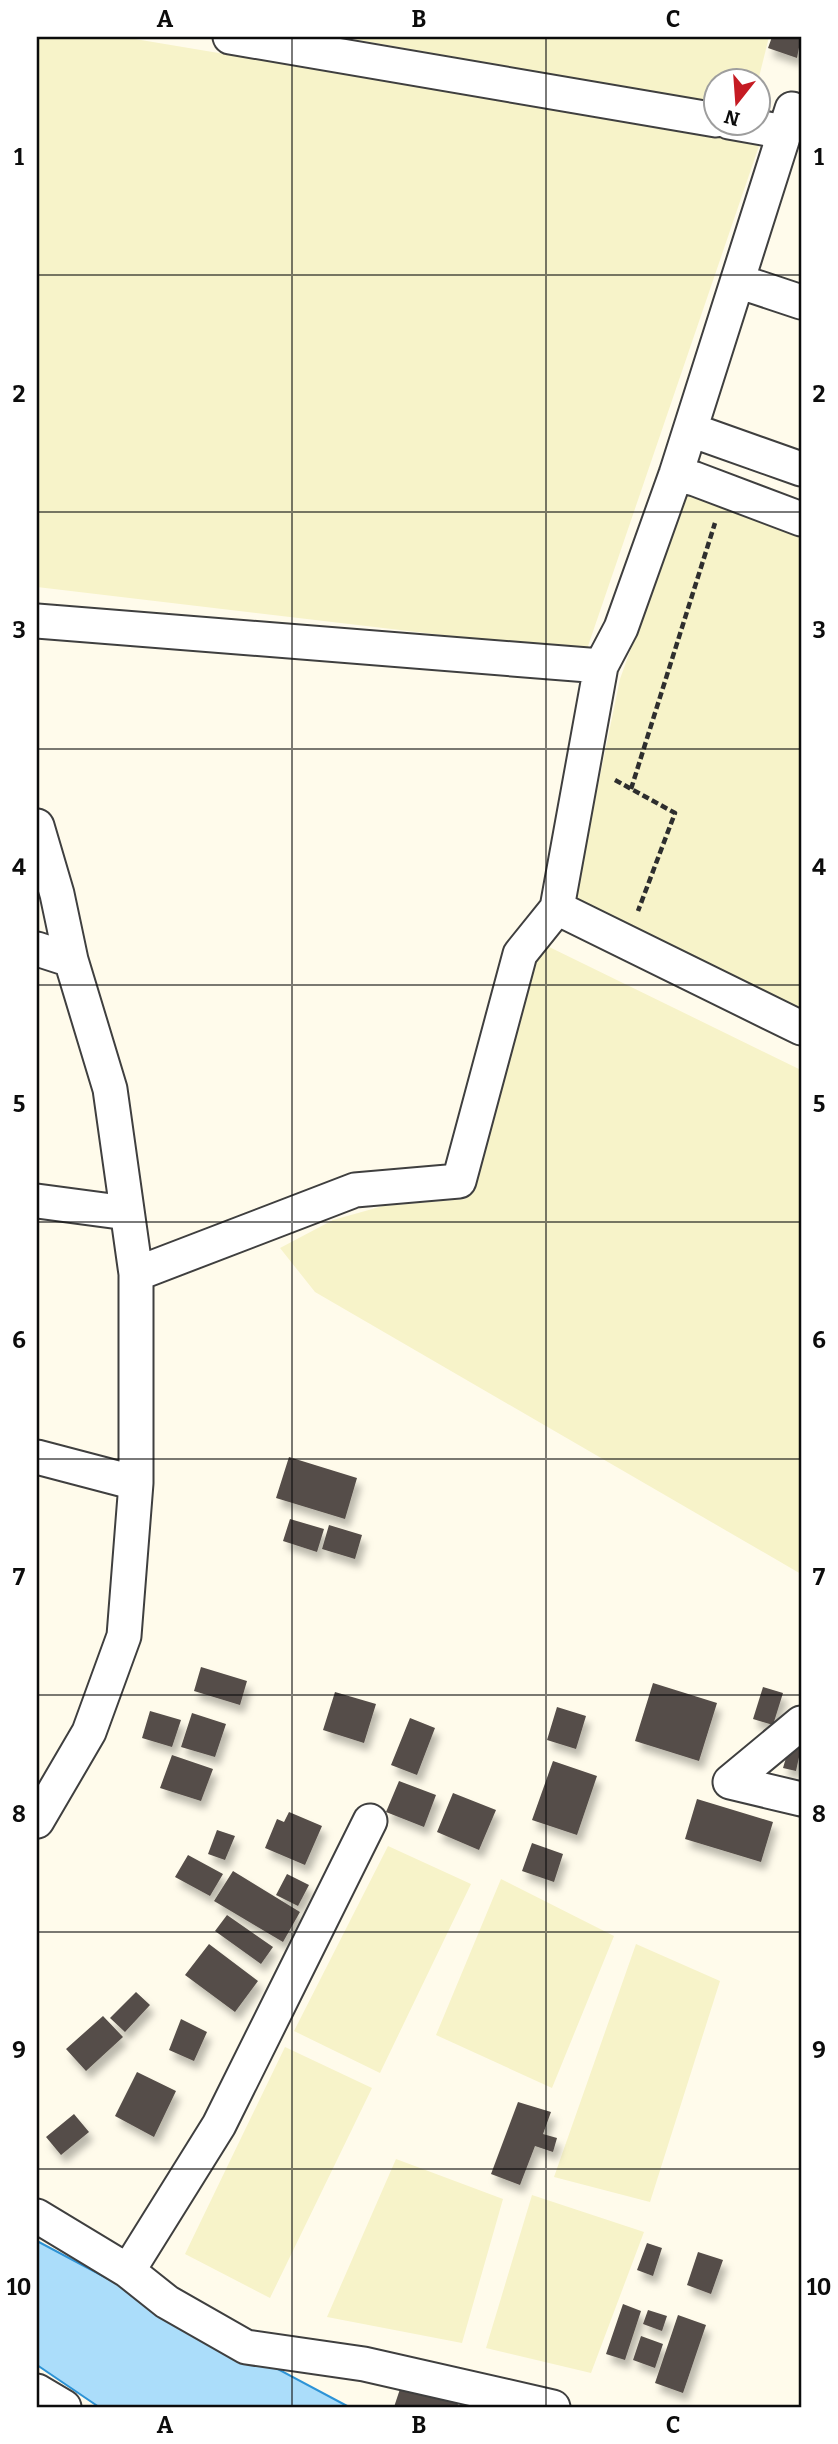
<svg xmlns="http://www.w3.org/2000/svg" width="838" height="2444" viewBox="0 0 838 2444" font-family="Bitter,serif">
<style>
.farmland{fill:#f7f3c9}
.water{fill:#abddfa;stroke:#2d93d6;stroke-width:2}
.building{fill:#554d48;filter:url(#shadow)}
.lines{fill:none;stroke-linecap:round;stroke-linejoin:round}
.minor-casing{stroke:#3f3f3f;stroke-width:37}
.path{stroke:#2e2e2e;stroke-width:4.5;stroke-dasharray:7 3.5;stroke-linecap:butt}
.minor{stroke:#fff;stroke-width:33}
.grid{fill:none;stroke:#0c0c0c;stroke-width:2;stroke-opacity:0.55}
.neatline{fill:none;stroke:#0c0c0c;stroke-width:2.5}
.grid-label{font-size:23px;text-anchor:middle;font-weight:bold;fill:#0c0c0c}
</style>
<defs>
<filter id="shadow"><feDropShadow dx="4.5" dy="8" stdDeviation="3.5" flood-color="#0004"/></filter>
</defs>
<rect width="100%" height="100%" fill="#fffbeb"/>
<path class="farmland" d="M37 37H123L760 143 586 652 37 587Z
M342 37H769L758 81 716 80 715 103Z
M686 495 801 537V1011L574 902 620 679Z
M539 942 801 1070V1574L315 1292 280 1248 333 1220 383 1206 466 1199Z
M388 1846 471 1884 380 2073 294 2031Z
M501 1879 614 1936 552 2088 436 2035Z
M636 1944 720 1981 650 2202 554 2177Z
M285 2047 372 2088 270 2298 185 2254Z
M396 2159 503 2199 462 2343 327 2317Z
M532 2195 644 2232 591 2373 486 2348Z"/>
<path class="water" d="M37 2241 349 2407H99L37 2365Z"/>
<path class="building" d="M772 37H801L797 58 768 48Z
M289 1457 357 1478 345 1519 276 1498Z
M290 1519 324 1529 317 1552 283 1541Z
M329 1525 362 1535 355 1559 322 1549Z
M201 1667 247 1681 240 1705 194 1691Z
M653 1683 717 1703 699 1761 635 1741Z
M763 1687 783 1693 773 1725 753 1719Z
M335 1692 376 1704 364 1743 323 1730Z
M557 1707 586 1716 576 1749 547 1740Z
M150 1711 181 1720 172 1747 142 1738Z
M192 1713 226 1724 215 1757 181 1747Z
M410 1718 435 1728 417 1775 391 1765Z
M790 1744 801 1748 796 1771 783 1768Z
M172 1755 213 1769 201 1801 160 1788Z
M553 1761 597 1776 577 1835 532 1820Z
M399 1781 436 1795 424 1827 386 1812Z
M453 1793 496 1810 479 1850 437 1832Z
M697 1799 773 1822 761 1862 685 1839Z
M289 1812 322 1826 305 1865 265 1848 277 1819 284 1822Z
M217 1830 235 1836 225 1860 208 1854Z
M532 1843 563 1854 554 1882 522 1871Z
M188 1855 223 1874 210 1896 175 1877Z
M233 1871 300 1912 283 1942 214 1901Z
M287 1874 309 1885 298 1906 276 1895Z
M227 1915 273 1947 261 1964 215 1931Z
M209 1944 258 1981 235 2012 185 1975Z
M136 1992 150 2005 125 2032 110 2018Z
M103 2016 123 2037 86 2071 66 2049Z
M181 2019 207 2032 194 2061 169 2050Z
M137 2072 176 2091 154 2137 115 2116Z
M518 2102 551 2112 543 2134 557 2138 553 2152 535 2146 520 2185 491 2174Z
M74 2114 89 2132 61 2155 46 2137Z
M647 2243 662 2248 653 2276 637 2270Z
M698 2252 723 2260 711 2294 687 2285Z
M623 2304 641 2311 625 2360 606 2354Z
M648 2310 667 2316 662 2331 643 2324Z
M678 2315 706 2325 683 2393 655 2383Z
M641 2336 663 2344 655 2368 633 2360Z
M404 2377 461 2395 457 2407H394Z"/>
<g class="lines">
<defs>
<path id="minor" d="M230 37 716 120
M729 122 785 132
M738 281 801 302
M691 430 801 469
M676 474 695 479 801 519
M37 621 601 666
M37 826 57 894 71 960 110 1089 136 1274 355 1190 459 1181 520 954 557 908 601 666 621 628 676 474 792 109
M557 908 801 1028
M37 949 71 960
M37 1201 127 1213
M37 1457 136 1483
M730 1782 801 1723
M730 1782 801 1799
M37 1821 89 1732 124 1636 136 1483V1274
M370 1821 219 2125 128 2271 167 2302 246 2347 364 2364 553 2407
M37 2216 128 2271
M37 2391 64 2407"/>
</defs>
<use href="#minor" class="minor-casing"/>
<path class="path" d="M615 780 675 813 638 911
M631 789 715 523"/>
<use href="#minor" class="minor"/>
</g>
<path class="grid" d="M292 37V2407M546 37V2407M37 275H801M37 512H801M37 749H801M37 985H801M37 1222H801M37 1459H801M37 1695H801M37 1932H801M37 2169H801"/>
<rect width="838" height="2444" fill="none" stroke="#ffffff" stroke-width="77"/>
<g transform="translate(737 102) rotate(197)"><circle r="33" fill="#ffffff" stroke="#9e9e9e" stroke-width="2"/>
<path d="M0-5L12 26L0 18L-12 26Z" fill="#c51b23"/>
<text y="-10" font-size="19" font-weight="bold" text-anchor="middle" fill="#0c0c0c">N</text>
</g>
<rect x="38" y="38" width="762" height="2368" class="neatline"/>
<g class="grid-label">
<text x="165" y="27">A</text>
<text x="419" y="27">B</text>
<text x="673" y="27">C</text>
<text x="19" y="165">1</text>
<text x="819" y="165">1</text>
<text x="19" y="402">2</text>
<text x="819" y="402">2</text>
<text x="19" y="638">3</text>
<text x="819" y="638">3</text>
<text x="19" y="875">4</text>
<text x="819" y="875">4</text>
<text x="19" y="1112">5</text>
<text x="819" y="1112">5</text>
<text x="19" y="1348">6</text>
<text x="819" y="1348">6</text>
<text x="19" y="1585">7</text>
<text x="819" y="1585">7</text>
<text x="19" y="1822">8</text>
<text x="819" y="1822">8</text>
<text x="19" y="2058">9</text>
<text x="819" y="2058">9</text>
<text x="19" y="2295">10</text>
<text x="819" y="2295">10</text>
<text x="165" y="2433">A</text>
<text x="419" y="2433">B</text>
<text x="673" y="2433">C</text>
</g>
</svg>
